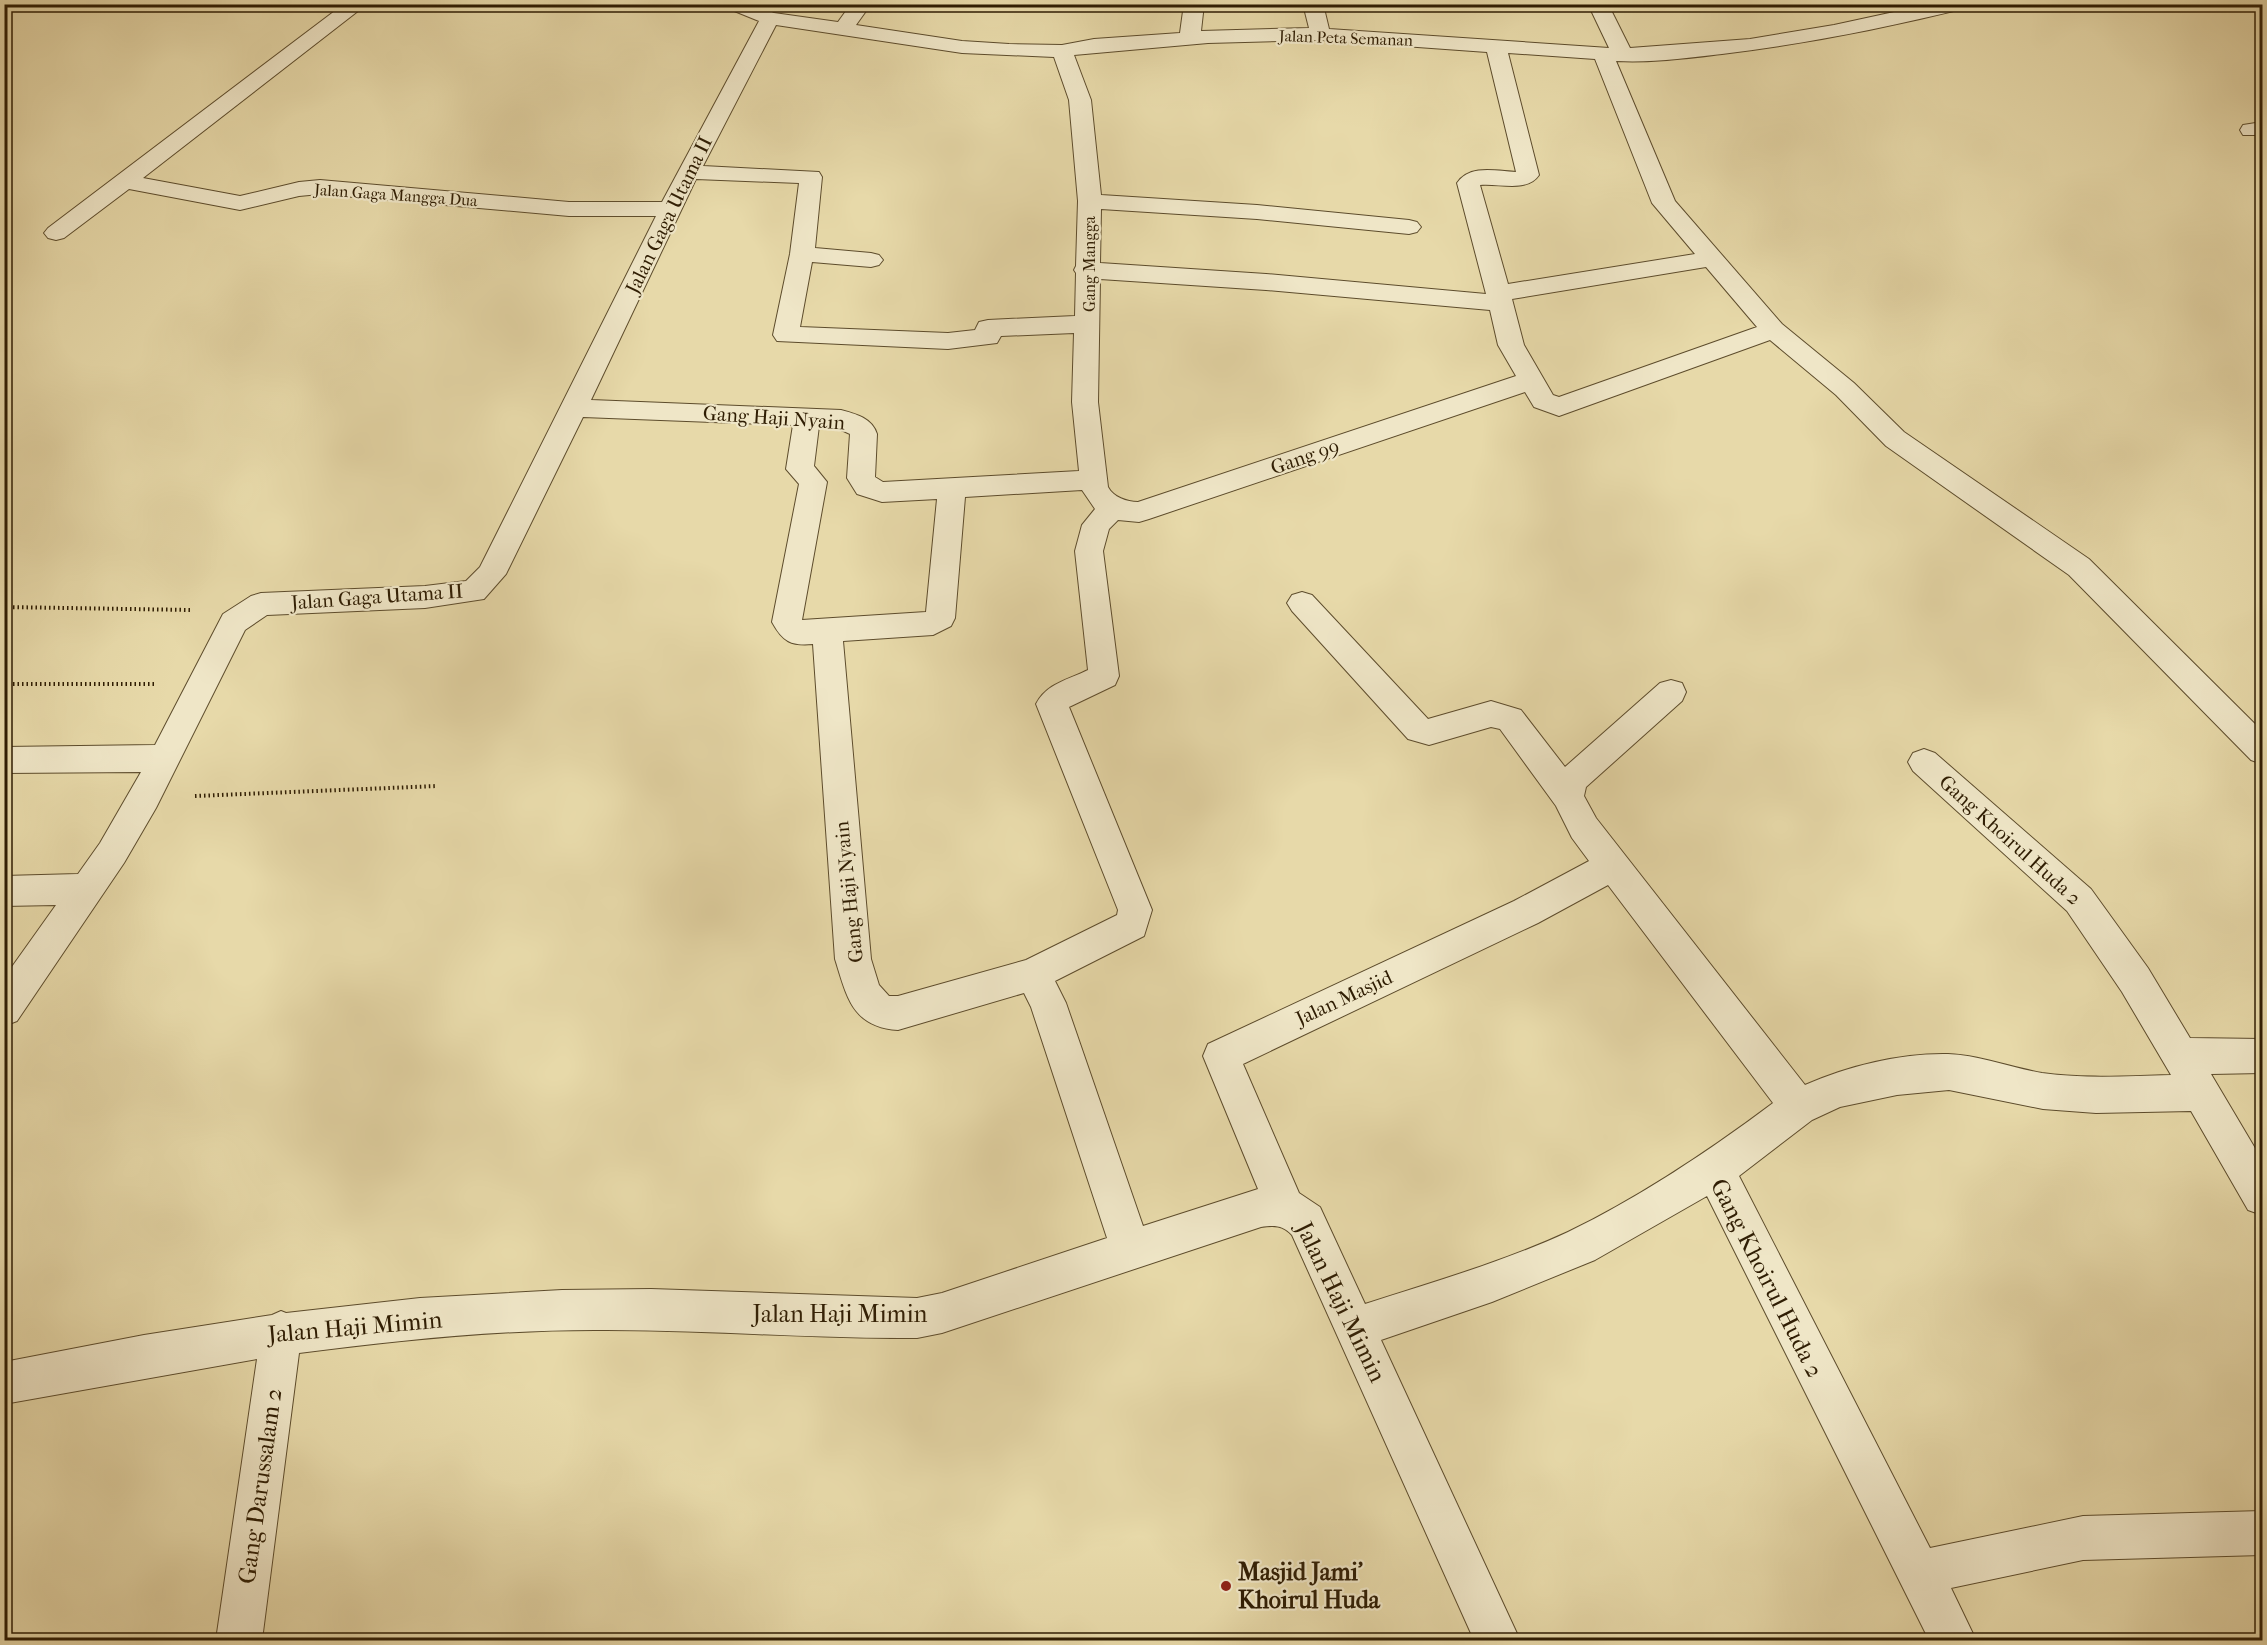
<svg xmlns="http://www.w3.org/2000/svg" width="2267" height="1645" viewBox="0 0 2267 1645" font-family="'IM FELL French Canon',serif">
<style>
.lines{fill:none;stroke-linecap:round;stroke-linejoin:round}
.minor-casing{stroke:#5d4c2c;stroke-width:2}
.path{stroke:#2f1d03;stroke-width:4;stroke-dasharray:1.5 3;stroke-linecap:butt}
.minor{fill:#efe6c7;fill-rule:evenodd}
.poi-dot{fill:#8f2418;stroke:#efe6c7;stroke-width:2}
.labels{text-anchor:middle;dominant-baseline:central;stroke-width:4.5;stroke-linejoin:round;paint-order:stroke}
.far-street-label{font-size:16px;fill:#2f1d03;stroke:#efe6c7}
.street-label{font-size:20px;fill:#2f1d03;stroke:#efe6c7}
.near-street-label{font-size:24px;fill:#2f1d03;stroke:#efe6c7}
.near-poi-label{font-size:24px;font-weight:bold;fill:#2f1d03;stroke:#efe6c7;text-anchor:start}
</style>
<rect width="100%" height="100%" fill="#e7d9a9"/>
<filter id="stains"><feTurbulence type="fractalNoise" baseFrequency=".00333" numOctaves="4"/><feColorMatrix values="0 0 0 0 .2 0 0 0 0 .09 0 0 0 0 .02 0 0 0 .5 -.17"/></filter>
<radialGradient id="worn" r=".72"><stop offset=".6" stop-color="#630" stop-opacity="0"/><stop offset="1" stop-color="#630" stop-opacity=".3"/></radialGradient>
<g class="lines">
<defs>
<path id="minor" d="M4 4H17L11 12 4 14Z
M344 4H367L143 178 240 196 299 182 320 180 569 202H662L759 21 727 8 724 4H753L774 13 838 22 851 4H871L856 25 962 41 1009 44 1062 45 1094 39 1180 33 1184 4H1204L1201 31 1309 28 1303 4H1323L1329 29 1609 48 1588 4H1608L1630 48 1750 39 1834 25 1931 4H1969L1966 8C1886 28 1804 44 1722 54 1687 58 1651 63 1616 61L1675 201 1782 324 1854 383 1904 432 2089 559 2262 731V764L2251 760 2069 575 1886 446 1836 395 1770 340 1559 416 1534 407 1525 392 1149 519 1139 522 1118 520 1109 529 1103 551 1119 676 1115 685 1069 707 1152 910 1144 936 1055 981 1066 1003 1143 1226 1258 1189 1203 1056 1208 1044 1514 901 1589 861 1572 838 1556 806 1500 729 1491 727 1429 745 1408 739 1292 611 1287 603 1292 595 1302 592 1312 595 1428 719 1491 701 1521 710 1565 767 1660 683 1671 680 1682 683 1686 692 1682 701 1586 787 1584 796 1596 818 1805 1085C1848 1066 1901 1053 1948 1054 1979 1055 2012 1068 2042 1073 2085 1079 2128 1076 2171 1075L2122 992 2067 911 1913 771 1908 762 1913 753 1924 749 1935 753 2091 889 2148 968 2190 1038 2262 1039V1073L2211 1074 2262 1160V1215L2248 1210 2191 1111 2096 1113 2043 1109 1949 1090 1897 1095 1840 1107 1812 1120 1739 1176 1930 1548 2083 1516 2262 1511V1555L2083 1560 1951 1588 1976 1640H1929L1707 1196 1595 1260 1492 1302 1381 1340 1520 1640H1474L1292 1235C1283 1225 1274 1225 1261 1227L942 1333 917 1338C814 1339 711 1330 607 1330 504 1329 401 1340 299 1353L262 1640H216L257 1359 4 1404V1362L144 1335 272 1315 281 1311 286 1313 420 1298 562 1290 651 1289 917 1298 942 1293 1107 1238 1031 1007 1024 993 898 1030C852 1027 847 997 835 959L813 644C791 646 783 642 772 622L799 484 786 469 793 425 583 417 506 574 484 599 425 608 267 615 245 630 156 808 124 863 17 1021 4 1026V978L56 905 4 906V876L78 874 100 843 141 772 4 773V747L155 745 223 614 251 596 261 593 425 586 466 581 480 567 656 216H569L320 194 299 196 240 210 129 189 64 238 56 240 48 238 44 233 48 228ZM776 25 962 53 1054 57 1069 100 1078 201 1076 266 1074 270 1076 273 1075 316 988 320 979 322 975 330 948 333 800 327 812 262 871 267 879 265 883 260 879 255 871 253 815 248 822 177 819 172 703 166ZM1320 40 1487 52 1516 172C1496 171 1470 164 1457 183L1486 294 1266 274 1100 263 1101 209 1257 219 1409 234 1417 232 1421 227 1417 222 1409 220 1257 205 1101 195 1091 100 1074 55 1208 43ZM1508 53 1595 59 1652 203 1695 254 1508 284 1480 185C1499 183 1527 193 1539 175ZM696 179 799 183 790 254 773 335 777 341 948 349 997 343 1001 336 1074 333 1072 402 1079 471 883 482 875 477 877 434C872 418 856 414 841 410L591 400ZM1706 267 1757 327 1559 397 1553 395 1524 345 1512 299ZM1100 279 1266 290 1490 310 1498 345 1516 376 1138 502C1127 502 1113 497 1108 487L1098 402ZM819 426 837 428 850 434 847 478 857 494 882 502 937 499 926 612 802 620 827 482 814 466ZM1082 490 1095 509 1082 525 1075 551 1088 670C1068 680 1047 683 1036 704L1118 910 1117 915 1026 960 898 996H889L879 985 871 959 843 641 933 635 951 626 955 618 965 497ZM1608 885 1773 1103C1709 1151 1640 1197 1568 1232 1503 1262 1433 1282 1365 1304L1320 1207 1299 1193 1243 1064 1538 923Z
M2262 122V135H2243L2240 130 2243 125Z"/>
</defs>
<use href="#minor" class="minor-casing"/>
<path class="path" d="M4 607 191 610
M4 684H154
M195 796 437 786"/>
<use href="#minor" class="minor"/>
</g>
<circle class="poi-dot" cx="1226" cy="1586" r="6"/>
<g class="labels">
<g class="far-street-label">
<text transform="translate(1346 38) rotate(2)">Jalan Peta Semanan</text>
<text transform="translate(396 195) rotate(4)">Jalan Gaga Mangga Dua</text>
<text transform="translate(1089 264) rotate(-90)">Gang Mangga</text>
</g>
<g class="street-label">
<text transform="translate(669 215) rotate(-64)">Jalan Gaga Utama II</text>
<text transform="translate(774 418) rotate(4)">Gang Haji Nyain</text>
<text transform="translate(1305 457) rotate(-19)">Gang 99</text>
<text transform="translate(377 597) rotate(-4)">Jalan Gaga Utama II</text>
<text transform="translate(2010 840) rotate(42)">Gang Khoirul Huda 2</text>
<text transform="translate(849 892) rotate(-96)">Gang Haji Nyain</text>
<text transform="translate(1344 998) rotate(-25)">Jalan Masjid</text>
</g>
<g class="near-street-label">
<text transform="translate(1767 1278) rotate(63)">Gang Khoirul Huda 2</text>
<text transform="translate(1341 1302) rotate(64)">Jalan Haji Mimin</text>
<text x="840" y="1314">Jalan Haji Mimin</text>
<text transform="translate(355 1327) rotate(-5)">Jalan Haji Mimin</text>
<text transform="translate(260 1486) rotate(-82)">Gang Darussalam 2</text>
</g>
<g class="near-poi-label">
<text x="1238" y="1572">Masjid Jami'<tspan x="1238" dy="28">Khoirul Huda</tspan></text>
</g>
</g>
<rect width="2267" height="1645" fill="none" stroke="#e7d9a9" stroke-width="24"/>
<rect x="6" y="6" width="2255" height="1633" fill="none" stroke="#2f1d03" stroke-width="3"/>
<rect x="12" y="12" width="2243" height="1621" fill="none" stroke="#2f1d03" stroke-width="1.5"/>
<rect width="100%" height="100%" filter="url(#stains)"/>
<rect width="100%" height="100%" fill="url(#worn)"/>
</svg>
